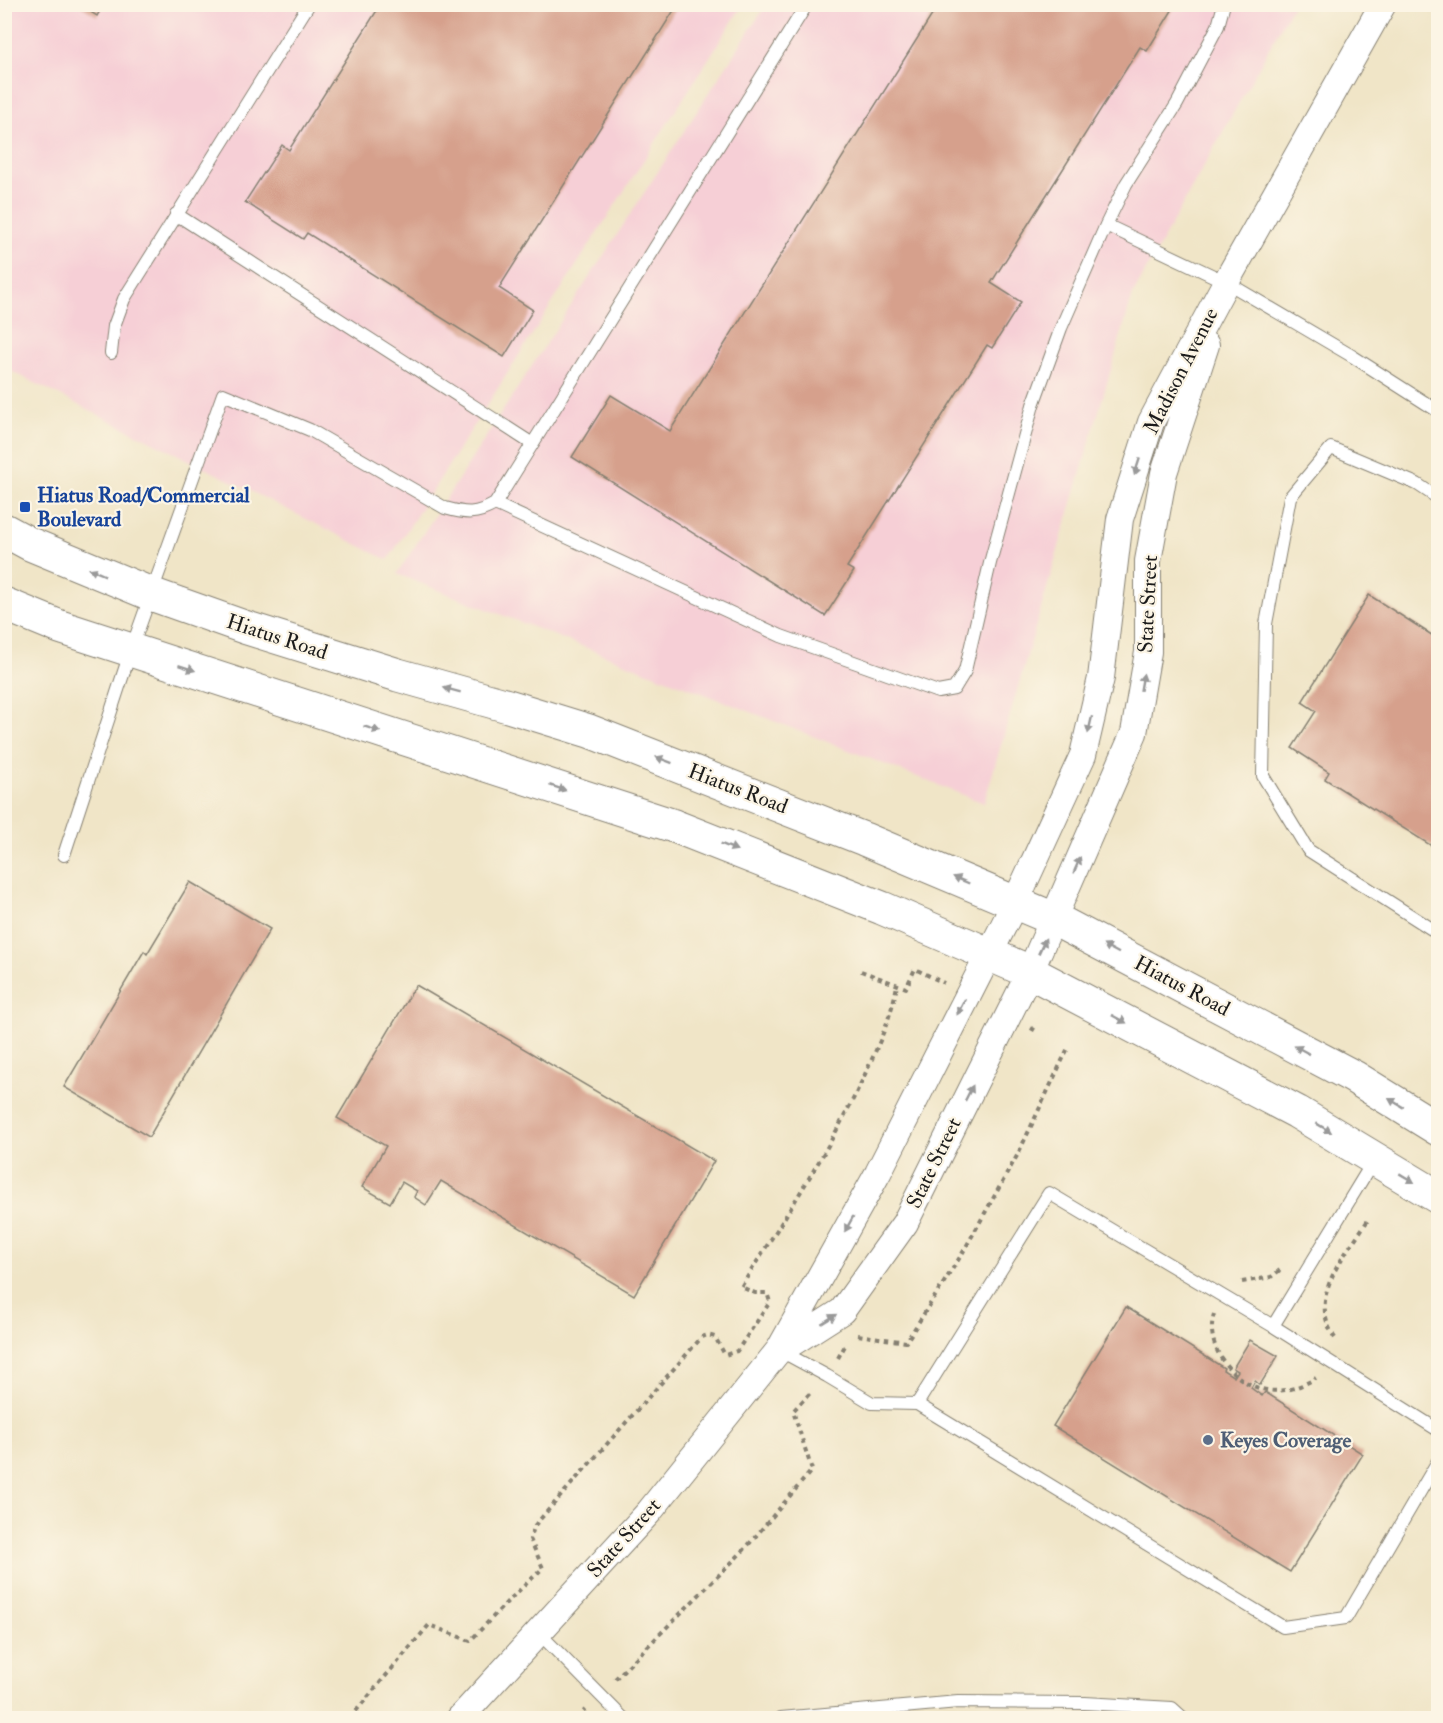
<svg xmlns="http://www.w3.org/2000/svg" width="1443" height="1723" viewBox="0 0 1443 1723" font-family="'IM FELL Double Pica',serif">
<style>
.built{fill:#f6cfd6}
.building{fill:#d6a08c}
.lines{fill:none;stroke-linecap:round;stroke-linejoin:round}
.service-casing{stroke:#868072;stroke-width:14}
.minor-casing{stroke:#868072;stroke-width:28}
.secondary-casing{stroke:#868072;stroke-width:35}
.path{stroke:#868072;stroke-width:4;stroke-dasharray:4.5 4.5;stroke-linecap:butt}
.service{stroke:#fff;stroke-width:12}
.minor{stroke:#fff;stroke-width:26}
.secondary{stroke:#fff;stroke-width:33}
.oneway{fill:#999}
.transit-dot{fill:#1a4fb4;stroke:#fcf5e5;stroke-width:2}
.service-dot{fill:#5c6f8a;stroke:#fcf5e5;stroke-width:2}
.labels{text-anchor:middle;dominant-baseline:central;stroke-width:4.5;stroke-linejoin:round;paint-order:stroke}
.street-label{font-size:21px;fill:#1c1c1c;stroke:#fcf5e5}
.transit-label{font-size:21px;font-weight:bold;fill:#164399;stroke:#fcf5e5;text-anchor:start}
.service-label{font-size:21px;font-weight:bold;fill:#4e5e75;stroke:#fcf5e5;text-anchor:start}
</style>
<rect width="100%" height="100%" fill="#fcf5e5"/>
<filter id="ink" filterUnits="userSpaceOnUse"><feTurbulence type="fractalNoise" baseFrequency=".0167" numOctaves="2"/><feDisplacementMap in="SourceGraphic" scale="12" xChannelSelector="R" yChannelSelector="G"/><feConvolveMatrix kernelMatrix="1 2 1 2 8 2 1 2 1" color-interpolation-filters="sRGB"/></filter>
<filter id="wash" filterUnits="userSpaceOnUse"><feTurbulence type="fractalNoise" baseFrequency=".008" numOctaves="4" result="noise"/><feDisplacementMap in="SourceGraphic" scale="24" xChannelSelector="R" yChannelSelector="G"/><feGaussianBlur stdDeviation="1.35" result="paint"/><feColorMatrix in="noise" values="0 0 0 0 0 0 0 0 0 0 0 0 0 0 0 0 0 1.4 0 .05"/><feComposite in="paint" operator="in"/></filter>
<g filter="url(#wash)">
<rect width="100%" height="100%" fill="#f0e5c7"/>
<path class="built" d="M4 5H743L388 560 5 368Z
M766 5H1293L1133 294 984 803 397 574Z"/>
<g id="blocks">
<path class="building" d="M78 4H104L97 16Z
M381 4H678L499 288 533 310 504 357 307 233 303 239 245 202 282 145 289 150Z
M939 4H1176L1147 51 1140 47 991 283 1021 302 992 348 987 345 847 567 854 571 825 616 572 457 611 395 670 431Z
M1369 595 1438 639V850L1325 779 1329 772 1292 748 1316 711 1302 702Z
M190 882 270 929 149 1137 64 1087 144 951 147 954Z
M416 985 714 1161 634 1295 441 1181 426 1205 414 1197 417 1191 402 1182 390 1203 362 1187 386 1146 337 1118Z
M1126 1307 1224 1368 1223 1370 1234 1377 1238 1371 1233 1368 1250 1340 1278 1356 1260 1385 1255 1381 1251 1388 1262 1396 1265 1392 1363 1454 1290 1572 1053 1426Z"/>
</g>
</g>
<g filter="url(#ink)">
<use href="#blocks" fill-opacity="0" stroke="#868072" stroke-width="1.5"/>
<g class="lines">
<defs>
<path id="service" d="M176 214 531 443
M1106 225 1226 282 1352 356 1438 411
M111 353 114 326 124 299 309 4
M1438 498 1417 484 1331 448 1290 497 1266 624 1263 776 1308 850 1438 933
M495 504 807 4
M64 855 131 650 223 394 310 430 445 508C466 514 476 515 495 504L781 636 938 692 954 689 965 671 990 563 1033 405 1061 328 1106 225 1126 184 1177 104 1218 26 1224 4
M1374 1160 1273 1326 1438 1430
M779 1350 827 1376 872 1403 917 1404 1283 1627 1346 1618 1438 1461
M917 1404 1049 1193 1273 1326
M538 1632 623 1718
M781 1718 958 1702 1085 1703 1172 1708 1183 1718"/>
<path id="minor" d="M781 1350 842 1311 905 1223 1030 972 1134 733 1148 652V561L1164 473 1206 345
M460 1718 649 1512 779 1350 878 1173 1015 903 1083 755 1101 678 1120 519 1151 422 1226 282 1383 4"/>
<path id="secondary" d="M4 530 30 544 151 594 244 627 398 675 508 706 589 731 864 839 1054 919 1354 1077 1438 1129
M4 604 60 627 674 826 882 908 1030 972 1297 1112 1438 1197"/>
</defs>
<use href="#service" class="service-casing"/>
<use href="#minor" class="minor-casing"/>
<use href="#secondary" class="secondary-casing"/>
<path class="path" d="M861 971 906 988 915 969 944 983
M1031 1028 1038 1032
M1242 1282 1271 1277 1280 1270
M1214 1314C1204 1347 1232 1381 1262 1389 1281 1394 1299 1388 1316 1378
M858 1335 906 1342 962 1254 1018 1154 1068 1048
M1335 1338C1306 1296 1345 1256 1368 1220
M838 1358 846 1344
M615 1679 744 1550 812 1470 793 1411 811 1392
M350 1718 429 1625 470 1641 507 1602 543 1568 530 1539 535 1525 702 1337 708 1335 715 1337 725 1355 737 1351 770 1302 767 1293H755L741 1287C785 1216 832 1147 866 1072 879 1044 892 1015 897 985
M577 1718 585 1710"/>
<use href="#service" class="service"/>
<use href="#minor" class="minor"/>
<use href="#secondary" class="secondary"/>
</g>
<defs><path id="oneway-solid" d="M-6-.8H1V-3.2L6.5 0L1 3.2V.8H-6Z" transform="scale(1.5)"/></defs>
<g class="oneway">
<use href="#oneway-solid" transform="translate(1137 467) rotate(108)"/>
<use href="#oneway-solid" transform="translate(97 572) rotate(-157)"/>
<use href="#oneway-solid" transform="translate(187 668) rotate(18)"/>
<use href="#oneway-solid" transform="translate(1142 682) rotate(-80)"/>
<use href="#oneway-solid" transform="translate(452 690) rotate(-165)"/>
<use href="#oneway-solid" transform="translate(1090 725) rotate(103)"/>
<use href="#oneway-solid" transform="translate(372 729) rotate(18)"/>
<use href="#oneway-solid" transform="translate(664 760) rotate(-159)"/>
<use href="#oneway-solid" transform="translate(558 788) rotate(18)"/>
<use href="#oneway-solid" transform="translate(729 847) rotate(22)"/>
<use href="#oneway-solid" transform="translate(1077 865) rotate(-67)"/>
<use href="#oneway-solid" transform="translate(961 880) rotate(-157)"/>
<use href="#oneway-solid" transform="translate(1042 946) rotate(-65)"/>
<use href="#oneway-solid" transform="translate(1111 949) rotate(-152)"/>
<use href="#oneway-solid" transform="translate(961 1007) rotate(117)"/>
<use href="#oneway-solid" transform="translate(1119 1019) rotate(28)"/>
<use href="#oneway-solid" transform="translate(1302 1050) rotate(-152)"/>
<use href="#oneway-solid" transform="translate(969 1093) rotate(-63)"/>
<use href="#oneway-solid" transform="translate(1396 1103) rotate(-149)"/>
<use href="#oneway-solid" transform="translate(1324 1128) rotate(31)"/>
<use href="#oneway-solid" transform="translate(1407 1178) rotate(31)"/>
<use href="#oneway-solid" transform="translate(849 1224) rotate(119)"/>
<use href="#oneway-solid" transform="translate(829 1319) rotate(-32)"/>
</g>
</g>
<rect class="transit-dot" x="19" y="501" width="12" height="12" rx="3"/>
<circle class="service-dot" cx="1208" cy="1440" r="6"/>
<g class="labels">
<g class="street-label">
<text transform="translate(1181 371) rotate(-63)">Madison Avenue</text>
<text transform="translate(1148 604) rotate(-87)">State Street</text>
<text transform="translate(277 637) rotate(18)">Hiatus Road</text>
<text transform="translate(738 789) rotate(21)">Hiatus Road</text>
<text transform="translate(1182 986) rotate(28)">Hiatus Road</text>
<text transform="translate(934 1163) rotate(-64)">State Street</text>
<text transform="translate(624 1538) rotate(-48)">State Street</text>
</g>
<g class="transit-label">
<text x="37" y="495">Hiatus Road/Commercial<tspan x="37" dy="24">Boulevard</tspan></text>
</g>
<g class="service-label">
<text x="1220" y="1440">Keyes Coverage</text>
</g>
</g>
<rect width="1443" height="1723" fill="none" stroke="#fcf5e5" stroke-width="24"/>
</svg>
